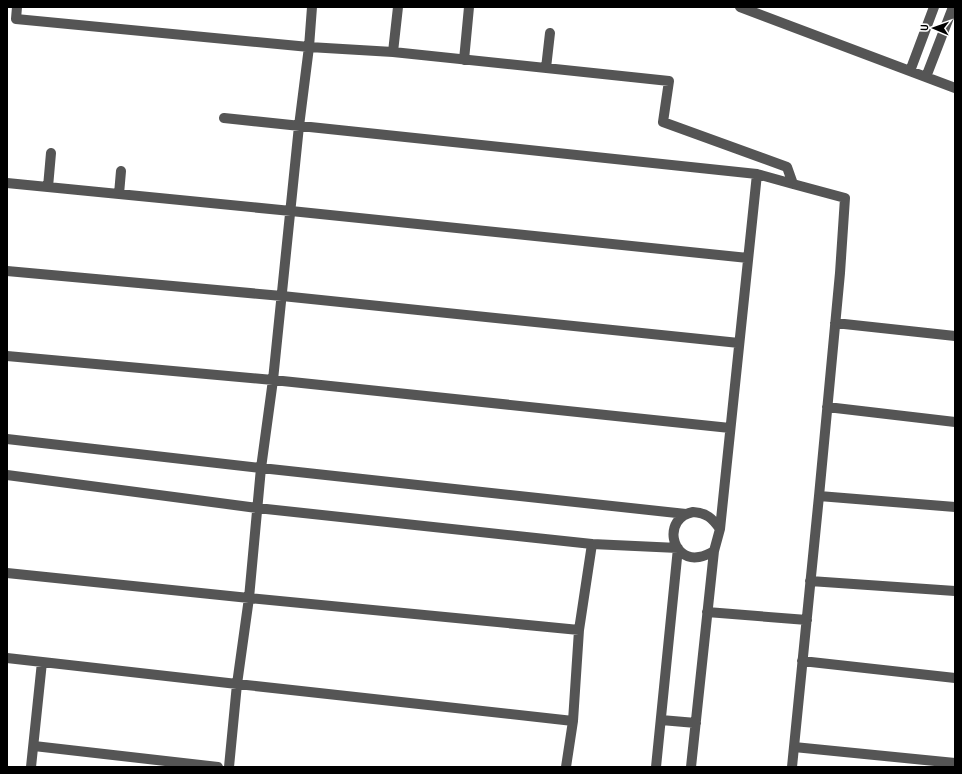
<svg xmlns="http://www.w3.org/2000/svg" width="962" height="774" viewBox="0 0 962 774" font-family="'Archivo Narrow',sans-serif">
<style>
.lines{fill:none;stroke-linecap:round;stroke-linejoin:round}
.minor{stroke:#555;stroke-width:10}
</style>
<rect width="100%" height="100%" fill="#fff"/>
<g class="lines">
<path class="minor" d="M17 7 16 19 309 47 299 126 273 380 261 468 249 598 237 684 229 767
M312 7 309 47 393 52 669 81 663 122 787 167 793 184 845 198 840 273 819 496
M740 7 955 88
M393 52 398 7
M464 60 469 7
M546 68 550 33
M910 71 934 7
M926 77 953 7
M224 118 757 174 720 529
M757 174 793 184
M7 183 291 211 748 258
M48 187 51 153
M119 194 121 171
M7 271 282 296 739 343
M835 323 955 336
M7 356 273 380 730 428
M827 407 955 422
M7 439 261 468 686 514
M7 475 257 508 592 544 678 548 656 767
M693 512C707 513 712 518 720 529L714 551C709 554 705 556 699 557 671 562 662 518 693 512Z
M7 573 249 598 579 630
M810 581 955 591
M707 612 807 620
M7 658 237 684 573 721
M802 661 955 678
M661 720 696 723
M34 746 218 767
M794 747 955 763
M31 767 42 662
M566 767 573 721 579 630 592 544
M691 767 714 551
M792 767 819 496 955 507"/>
</g>
<rect width="962" height="774" fill="none" stroke="#000000" stroke-width="16"/>
<g transform="translate(934 28) rotate(272)" stroke="#ffffff" stroke-width="3" paint-order="stroke">
<path d="M0-3L7 15L0 10L-7 15Z" fill="#000000"/>
<text y="-6" font-size="11" font-weight="bold" text-anchor="middle" fill="#000000">U</text>
</g>
</svg>
